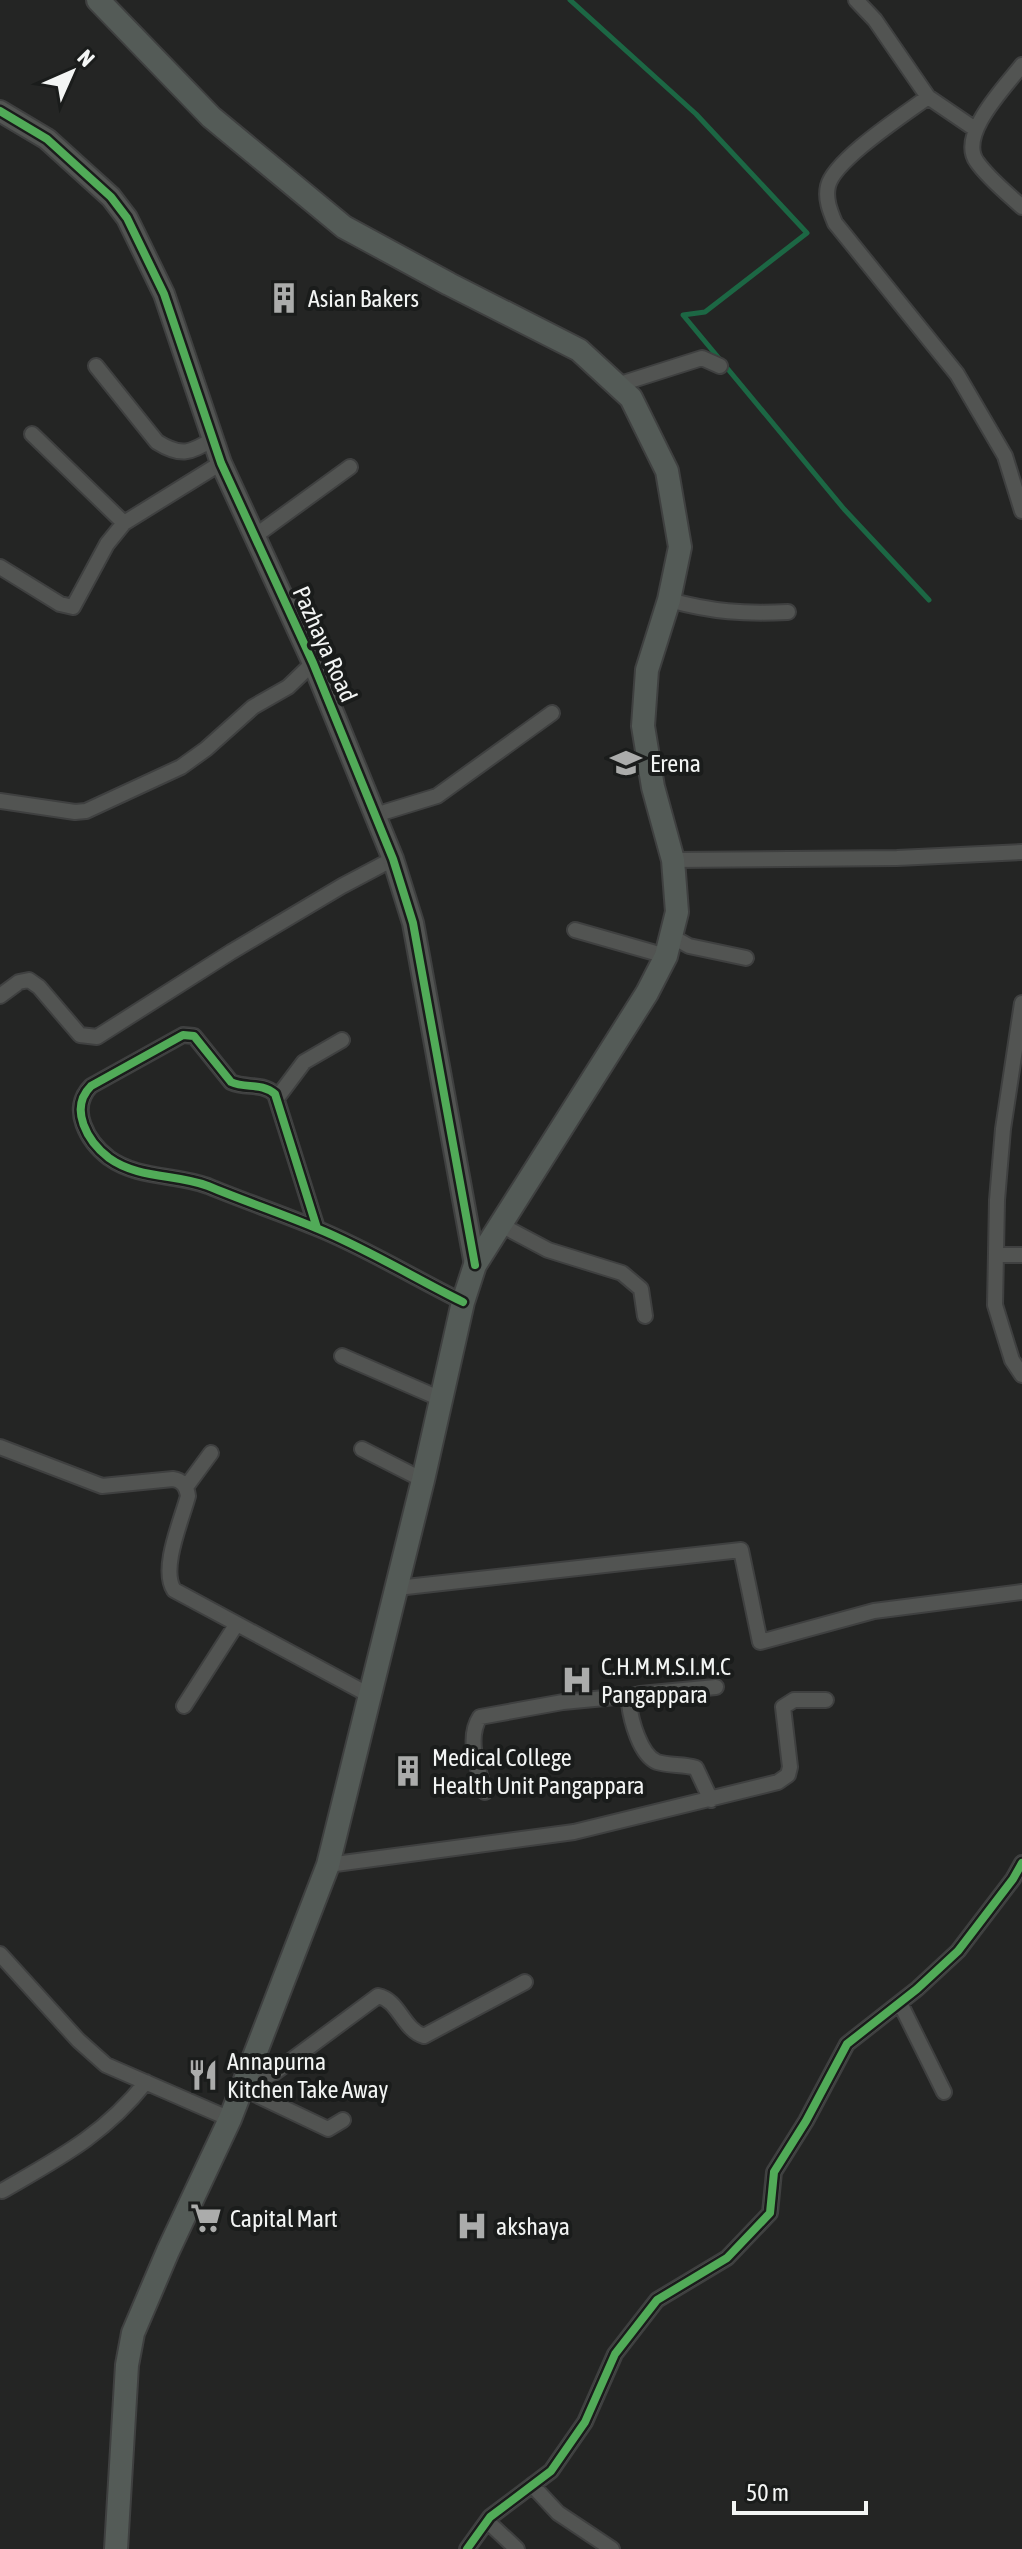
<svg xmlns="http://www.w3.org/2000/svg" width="1022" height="2549" viewBox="0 0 1022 2549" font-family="'Asap Condensed',sans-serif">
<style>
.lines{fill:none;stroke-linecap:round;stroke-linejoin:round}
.stream{stroke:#1c6744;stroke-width:5}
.street-casing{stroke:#3f4040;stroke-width:18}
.secondary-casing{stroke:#3f4040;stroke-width:24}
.primary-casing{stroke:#3f4040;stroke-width:26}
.street{stroke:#525452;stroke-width:14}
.secondary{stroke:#525452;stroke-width:20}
.primary{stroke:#545b57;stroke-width:22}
.cycleway-casing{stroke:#1a1c1b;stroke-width:13}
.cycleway{stroke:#51ab58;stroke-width:8}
.labels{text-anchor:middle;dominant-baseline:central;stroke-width:8;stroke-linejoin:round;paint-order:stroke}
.poi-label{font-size:24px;fill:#f3f5f4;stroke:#1a1c1b;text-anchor:start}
.street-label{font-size:24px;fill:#f3f5f4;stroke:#1a1c1b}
</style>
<rect width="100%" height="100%" fill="#242524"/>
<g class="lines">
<path class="stream" d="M570 0 696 114 807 233 705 312 683 315 844 509 929 600"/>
<defs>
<path id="street" d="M856 0 875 20 928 97 975 129
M1022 65C1006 86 957 135 977 162 989 179 1007 193 1022 207
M928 97C905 114 834 160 828 186 825 199 830 211 835 223L957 374 1005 456 1022 511
M96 366 157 442C181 457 191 453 213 439
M617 385 702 358 720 366
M32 434 124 523
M255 536 350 467
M0 567 60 604 73 607 107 544 124 523 221 463
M669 600C713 612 743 614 788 612
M0 801 75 812 86 811 181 767 206 749 253 707 288 687 313 663
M375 815 437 796 552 713
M673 860 897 858 1022 852
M575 930 666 956
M671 936 689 946 746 958
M0 996 19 982 29 980 39 987 80 1035 97 1037 231 952 342 886 393 859
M1022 1003 1003 1129 997 1200 995 1305 1012 1360 1022 1375
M277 1098 304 1062 342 1040
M501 1225 548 1250 622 1273 641 1289 645 1316
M317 1228 275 1094C261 1082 246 1089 231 1082L194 1036 183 1035 91 1086C68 1109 88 1142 109 1158 138 1179 177 1174 208 1186 244 1201 280 1213 316 1228 366 1248 414 1278 463 1302
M996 1255H1022
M342 1356 441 1399
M0 1447 102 1486 173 1479C182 1480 187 1487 188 1496 182 1519 160 1569 174 1590L371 1696
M362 1449 423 1480
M186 1487 211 1453
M397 1588 741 1550 760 1642 874 1611 1022 1592
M184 1706 236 1625
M485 1792C478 1769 466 1738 480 1717L563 1702 636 1695
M711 1800 696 1768C684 1764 670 1766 657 1762 640 1755 631 1720 629 1704L632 1697 640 1694 716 1687
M328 1865 574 1832 778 1782 788 1775 790 1767 783 1707 794 1700H826
M0 1954 78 2040 106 2065 230 2119
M900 2003 944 2092
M240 2087 328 2129 343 2120
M241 2087 274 2073 378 1996C399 2000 403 2030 424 2036L525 1982
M2 2191C59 2158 104 2135 146 2082
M532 2485 558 2513 612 2549
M487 2521 517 2549
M467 2549 490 2517 551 2471 585 2422 615 2354 657 2300 727 2258 770 2213 774 2172 806 2121 847 2044 917 1989 958 1951 1013 1879 1022 1863"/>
<path id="secondary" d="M0 111 47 139 111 197 127 218 164 294 221 463 313 663 393 859 413 923 475 1265"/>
<path id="primary" d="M98 0 211 117 344 227 449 284 579 350 631 398 667 471 680 547 669 600 647 670 643 726 653 787 673 860 677 912 666 956 647 993 475 1265 463 1302 423 1480 328 1865 230 2119 168 2251 133 2333 127 2365 116 2549"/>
</defs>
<use href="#street" class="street-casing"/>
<use href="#secondary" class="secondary-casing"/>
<use href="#primary" class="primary-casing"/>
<use href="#street" class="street"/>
<use href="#secondary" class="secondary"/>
<use href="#primary" class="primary"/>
<defs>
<path id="cycleway" d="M0 111 47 139 111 197 127 218 164 294 221 463 313 663 393 859 413 923 475 1265
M317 1228 275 1094C261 1082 246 1089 231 1082L194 1036 183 1035 91 1086C68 1109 88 1142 109 1158 138 1179 177 1174 208 1186 244 1201 280 1213 316 1228 366 1248 414 1278 463 1302
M467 2549 490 2517 551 2471 585 2422 615 2354 657 2300 727 2258 770 2213 774 2172 806 2121 847 2044 917 1989 958 1951 1013 1879 1022 1863"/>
</defs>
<use href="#cycleway" class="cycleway-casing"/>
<use href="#cycleway" class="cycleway"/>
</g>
<defs>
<symbol id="building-bare" viewBox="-9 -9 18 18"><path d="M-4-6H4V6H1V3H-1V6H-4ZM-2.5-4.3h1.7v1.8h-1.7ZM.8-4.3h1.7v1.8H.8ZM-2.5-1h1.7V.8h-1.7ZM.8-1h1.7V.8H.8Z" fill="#abacab" stroke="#1a1c1b" stroke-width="2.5" paint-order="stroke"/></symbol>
<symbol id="school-bare" viewBox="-9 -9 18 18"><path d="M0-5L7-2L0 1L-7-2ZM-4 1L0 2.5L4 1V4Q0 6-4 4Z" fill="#abacab" stroke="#1a1c1b" stroke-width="2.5" paint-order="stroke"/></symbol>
<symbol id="hospital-bare" viewBox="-9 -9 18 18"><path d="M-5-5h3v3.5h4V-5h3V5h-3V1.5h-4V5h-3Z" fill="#abacab" stroke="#1a1c1b" stroke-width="2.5" paint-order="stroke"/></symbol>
<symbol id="restaurant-bare" viewBox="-9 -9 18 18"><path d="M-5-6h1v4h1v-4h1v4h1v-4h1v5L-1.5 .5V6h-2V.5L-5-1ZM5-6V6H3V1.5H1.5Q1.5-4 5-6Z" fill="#abacab" stroke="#1a1c1b" stroke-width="2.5" paint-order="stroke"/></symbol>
<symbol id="supermarket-bare" viewBox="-9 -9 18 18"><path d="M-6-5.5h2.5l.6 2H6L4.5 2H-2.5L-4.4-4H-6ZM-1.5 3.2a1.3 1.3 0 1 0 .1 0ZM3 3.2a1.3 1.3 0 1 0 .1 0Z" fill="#abacab" stroke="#1a1c1b" stroke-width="2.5" paint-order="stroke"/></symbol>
</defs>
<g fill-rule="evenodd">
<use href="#building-bare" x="262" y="276" width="44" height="44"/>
<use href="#school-bare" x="604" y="741" width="44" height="44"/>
<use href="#hospital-bare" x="555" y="1658" width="44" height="44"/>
<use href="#building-bare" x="386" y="1749" width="44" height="44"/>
<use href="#restaurant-bare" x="181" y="2053" width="44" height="44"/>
<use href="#supermarket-bare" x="184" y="2196" width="44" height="44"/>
<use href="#hospital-bare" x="450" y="2204" width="44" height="44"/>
</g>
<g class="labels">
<g class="poi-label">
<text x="308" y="298">Asian Bakers</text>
<text x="650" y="763">Erena</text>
<text x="601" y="1666">C.H.M.M.S.I.M.C<tspan x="601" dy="28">Pangappara</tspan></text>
<text x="432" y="1757">Medical College<tspan x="432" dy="28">Health Unit Pangappara</tspan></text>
<text x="227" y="2061">Annapurna<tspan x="227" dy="28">Kitchen Take Away</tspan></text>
<text x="230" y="2218">Capital Mart</text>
<text x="496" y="2226">akshaya</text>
</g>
<g class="street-label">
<text transform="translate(325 644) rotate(66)">Pazhaya Road</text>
</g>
</g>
<g transform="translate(72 72) rotate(45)" stroke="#1a1c1b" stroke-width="6" paint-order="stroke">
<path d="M0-6L14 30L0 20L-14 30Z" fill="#f3f5f4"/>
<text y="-12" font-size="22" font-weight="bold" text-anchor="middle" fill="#f3f5f4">N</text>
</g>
<path d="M734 2501v12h132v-12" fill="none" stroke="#f3f5f4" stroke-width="4"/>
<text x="746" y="2501" font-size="24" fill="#f3f5f4" stroke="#1a1c1b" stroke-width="6" paint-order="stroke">50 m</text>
</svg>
